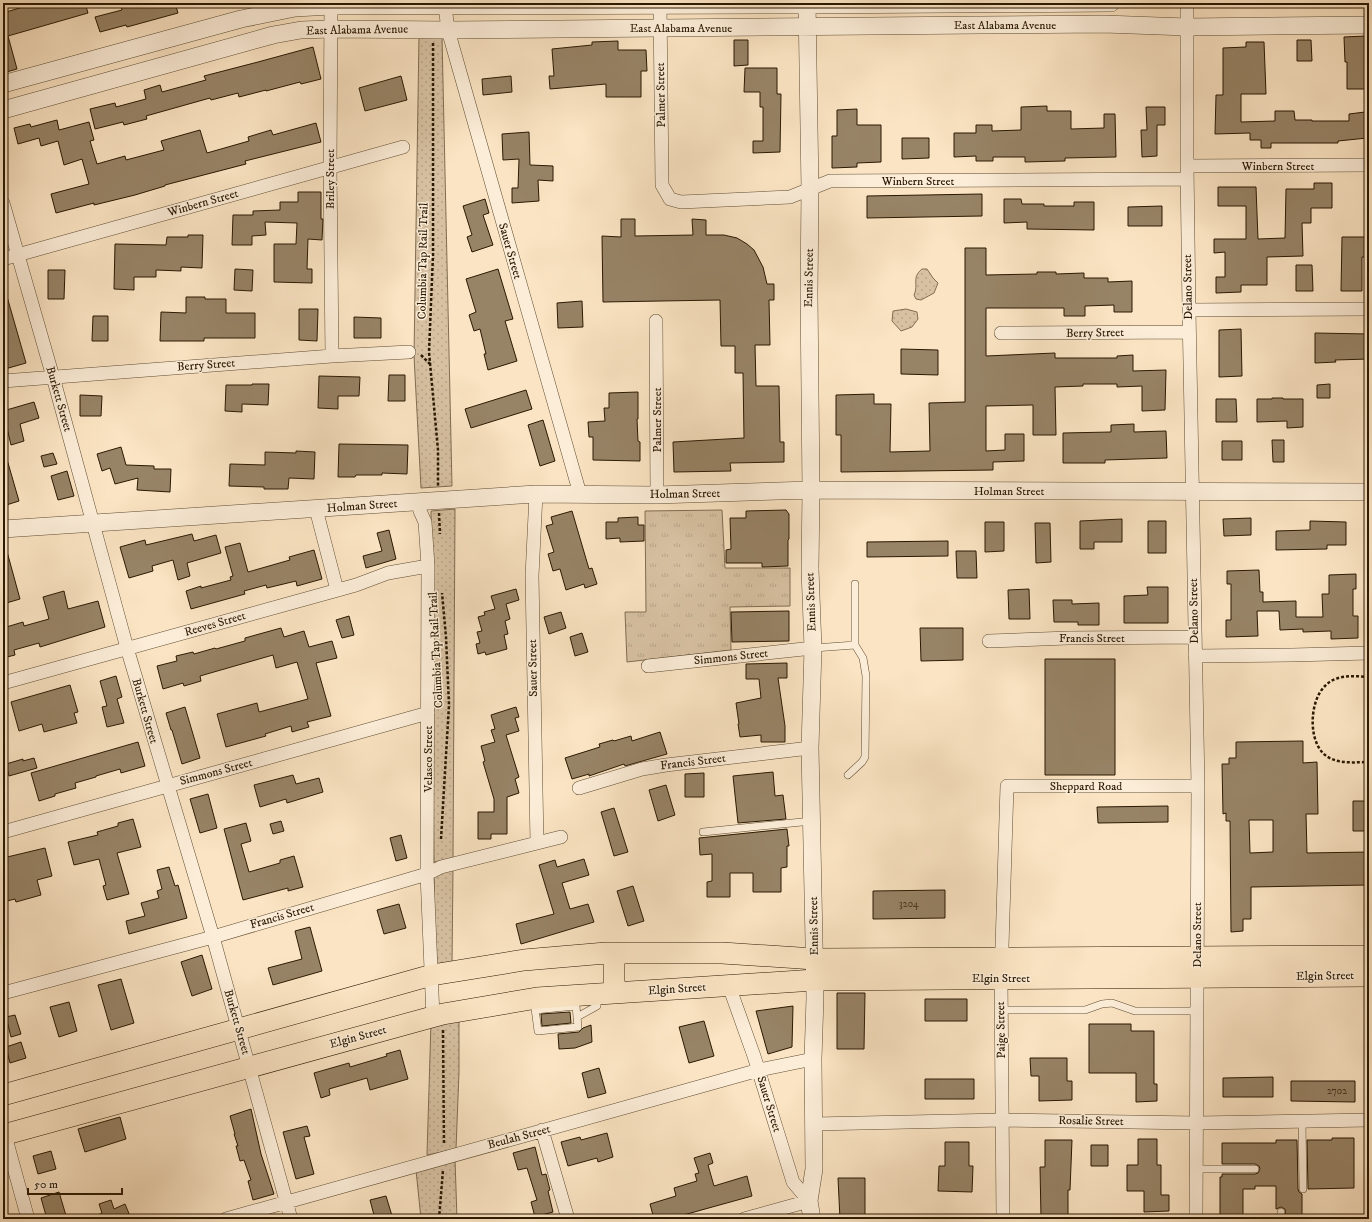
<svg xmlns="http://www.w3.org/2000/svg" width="1372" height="1222" viewBox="0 0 1372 1222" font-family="'IM FELL DW Pica',serif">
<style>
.grass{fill:url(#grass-tufts);stroke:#806d52}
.park{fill:url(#park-dots);stroke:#806d52}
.building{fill:#978366;stroke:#2a1902;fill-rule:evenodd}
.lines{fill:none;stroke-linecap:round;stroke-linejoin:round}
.service-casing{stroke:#5e4c32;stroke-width:8}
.minor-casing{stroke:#5e4c32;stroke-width:14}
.tertiary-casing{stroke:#5e4c32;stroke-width:18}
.primary-casing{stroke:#2a1902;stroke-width:22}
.path{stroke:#2a1902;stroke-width:2.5;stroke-dasharray:3 2;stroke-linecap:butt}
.service{stroke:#fcedd8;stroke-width:7}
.minor{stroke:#fcedd8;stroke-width:13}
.tertiary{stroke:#fcedd8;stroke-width:17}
.primary{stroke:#fbe4c3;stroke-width:21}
.labels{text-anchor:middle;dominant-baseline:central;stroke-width:3;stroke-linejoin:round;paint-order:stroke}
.number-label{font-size:10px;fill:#45341b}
.street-label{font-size:12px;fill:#2a1902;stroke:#fcedd8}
</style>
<defs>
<pattern id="grass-tufts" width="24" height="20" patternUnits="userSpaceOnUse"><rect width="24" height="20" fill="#d7c1a2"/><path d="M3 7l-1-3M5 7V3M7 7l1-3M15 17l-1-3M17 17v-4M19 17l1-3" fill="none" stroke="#b9a58a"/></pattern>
<pattern id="park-dots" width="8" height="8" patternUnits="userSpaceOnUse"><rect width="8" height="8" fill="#d7c1a2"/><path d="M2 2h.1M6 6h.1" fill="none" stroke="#b9a58a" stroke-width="1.8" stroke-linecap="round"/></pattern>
</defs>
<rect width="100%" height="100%" fill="#fbe4c3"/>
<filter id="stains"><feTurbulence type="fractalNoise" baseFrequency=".005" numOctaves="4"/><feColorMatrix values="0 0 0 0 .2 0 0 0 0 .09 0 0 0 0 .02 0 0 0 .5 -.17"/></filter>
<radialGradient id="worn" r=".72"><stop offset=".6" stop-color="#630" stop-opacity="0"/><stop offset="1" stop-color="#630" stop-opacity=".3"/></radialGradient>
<path class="grass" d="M722 510 725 568H790V606L730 607 731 650 627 662 625 612H646L645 511Z"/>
<path class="park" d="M419 35 442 37 452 486 421 488 414 356Z
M922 269H927L933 278 938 283 934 293 921 300 916 299 914 295C919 284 911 278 922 269Z
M906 309 917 312 918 319 912 327 901 331 892 321 893 311Z
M455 509 453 859 434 862 431 511Z
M453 869 452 965 435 967 434 874Z
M459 1016V1072L456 1149 427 1155 431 1022Z
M455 1159 457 1219H421L416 1170Z"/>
<path class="building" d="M36 3H85L88 13 8 36 17 69 3 73V13Z
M120 3H175L178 13 127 27 126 25 100 32 95 17 122 10Z
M1366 36V89H1347V62H1345L1344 37Z
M734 40H748V65L734 66Z
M1297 40H1311L1312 61H1297Z
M618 41V50H646L647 71H641V97H606V84L550 89 549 76H554L552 49 592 45V42Z
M1246 42H1264L1266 94H1241V122L1275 121V111H1294L1295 120H1312V121H1349V114L1365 112 1367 138 1338 141V143H1271V148H1261V140H1250V133L1215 134 1216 95H1223V48L1246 47Z
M313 47 321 79 301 84 300 82 266 91V90L239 97 238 93 211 100 210 98 146 116 147 119 124 125 123 122 95 129 90 109 115 103 116 107 146 99 144 90 160 85 162 92 206 80 204 76 258 62Z
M745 68H777V94H781L780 152 753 153V141H763V107H760V92H744Z
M401 76 407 100 365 111 359 88Z
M511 76 512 92 483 95 482 79Z
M1047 106V111H1071V129L1104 128V114H1115L1116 157 1065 158V161L1025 162V157H993V161H976V156L954 157V133H976V125H992V131L1021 130V107Z
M1146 107H1165V125H1157V156L1142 157 1141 130H1147Z
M857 109V125H881V162L857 163V167L832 168V136H837V110Z
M57 120 59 130 89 122 94 140 90 141 97 164 125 156 126 160 164 150 161 141 200 130 207 153 249 141 248 137 271 130 273 135 316 123 321 142 245 161 246 164 165 185V186L135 195 94 205V203L56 213 51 194 89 184 82 159 64 165 58 141 41 146 39 138 18 144 14 128 30 124 31 127Z
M529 132 530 165 553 166V181L538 180 539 201 512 203V188H518L519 159 503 160 502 134Z
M902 138H929V158L902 159Z
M1314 183H1332V208H1311V223H1302L1303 256 1267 257V285H1241V292L1216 293V277H1225V252L1214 253V239H1246V206H1218V187H1256L1258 239 1285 238 1286 189H1314Z
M298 192H321V219H323L322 240 308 239 307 269H312V283L274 282V244H296L297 223 265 222 266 235 252 236V245H232L233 215H253V211L280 210V202H298Z
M982 194V216L867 218V196Z
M485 199 489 213 483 215 493 245 472 252 467 237 472 235 463 206Z
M1004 199H1021L1022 204H1044V206H1074V202H1094V230L1027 229V222L1004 223Z
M1162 206V226H1128V207Z
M621 219H635V236L693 235 692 219 706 220V235H724L737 238 747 244 754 250 763 267 767 284H774V300H769L770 345H755L756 386H779L780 442H784V462L730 463 731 471 674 472 673 442 744 438 743 373H735V346H721L720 300 603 302 602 236 621 237Z
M188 235H203L202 268 181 267V271L156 270V277H134V290L114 289 115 244 166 245 167 237H188Z
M1342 237H1367V257H1362V291H1341Z
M965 248H986V275L1037 274V272H1056V274L1084 273V278H1108V282L1132 281V312H1114V305L1085 306V316H1064V308H986V356L1055 353V358H1117V356L1133 355V371L1166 370 1165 410 1142 411V386L1117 387V384H1083V386L1055 387 1056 435H1033V405L986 406V451L1005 450V434H1024V461L993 462V470L841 472V435H836V395L874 394V404H891L890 452 930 451 929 403 965 402Z
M1296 265H1312L1313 291H1296Z
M235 269 253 270 252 291 234 290Z
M498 269 513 319 505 321 517 361 488 370 484 354H486L480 329 474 331 469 315 476 312 466 279Z
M48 270H65L64 299H48Z
M3 293H6L26 363 5 369 3 362Z
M186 297H205V299H226V313H255V338H204V341H160L161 312 186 313Z
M582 301 583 327 558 328 557 303Z
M299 309H318L317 341 299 340Z
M93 316H108V341H92Z
M354 317 381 318V338H354Z
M1241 329 1242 376 1219 377V330Z
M1315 333 1369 334V359L1335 360 1336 362 1315 363Z
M901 349 938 350V375L901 374Z
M389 375H405V401H388Z
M319 376 360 377 359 396H338V409L318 408Z
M252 384H269L268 405 242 404V412L225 411 226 385H252Z
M1330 384V398H1317V385Z
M526 390 532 409 471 428 465 409Z
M638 392V419H637L638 441 640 442V461L593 460V437H589L588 422 605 421 604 408H609V393Z
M80 395 102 396 101 416H80Z
M1272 398H1283V399H1303V427L1287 428V421L1257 422V399H1272Z
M1216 399H1236L1237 422H1216Z
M34 402 39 418 20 424 24 441 11 445 3 411Z
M543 420 555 461 540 466 528 425Z
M1134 424V432L1166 431 1167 458 1105 460V463H1063V433L1111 432V425Z
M1272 440H1284V462H1273Z
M1222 441H1242V460H1222Z
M339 444 408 445 407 474 382 473V475H356L355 477H338Z
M121 447 126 465 154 466V469H171L170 492 137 490 138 478 115 484 110 468 102 471 97 454Z
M296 451 315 452 314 479 289 478 288 489H264V487L229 486 230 464 265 465V452L296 453Z
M53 453 57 464 44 467 41 456Z
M3 456H6L19 501 3 506Z
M67 471 74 496 58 500 51 476Z
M786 510 789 514V539L788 540V566L762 567V563H726V550L731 549 730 518H746V511Z
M572 511 589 569 592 568 597 584 585 588 584 584 566 590 560 569 553 571 548 554 554 552 546 526 553 524 551 517Z
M638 517V525H644V541L620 542V538L606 539V522H618V518Z
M1251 518V535L1224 536 1223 519Z
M1122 519V542H1094V549H1080V521Z
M1148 521H1166V553H1148Z
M1310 521 1346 522V545H1327V549L1276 550V531L1310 530Z
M985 522H1004V551L985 552Z
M1035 523H1050L1051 562 1036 563Z
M389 530 396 559 366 568 363 556 382 551 377 533Z
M192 534 194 541 216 535 221 553 187 563 190 576 178 580 173 560 152 566 153 571 129 578 120 547 145 540 146 545Z
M948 541V556L867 557V542Z
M240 543 248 572 290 560 289 557 314 550 322 579 297 586 296 581 267 588 266 585 244 591 245 594 191 609 186 591 201 586V588L231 580 230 577 233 576 225 547Z
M3 548H6L20 599 3 604Z
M956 551H976L977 578H957Z
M1259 570 1260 592H1263V602L1296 601V617H1323L1322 594H1329V575L1356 574V589H1353V616H1358V638L1331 639V631L1303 632V629L1280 630 1279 611H1257L1258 636 1226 637V620H1231V584H1227V571Z
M1147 587H1168V623H1124V596L1148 595Z
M516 589 519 600 506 604 510 619 505 621 508 634 504 635 507 649 486 655 485 652 478 654 476 644 480 643 477 632 482 631 478 617 485 615 484 612 495 609 491 596Z
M1029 589 1030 619H1009L1008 590Z
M64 591 68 609 98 601 105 627 40 647 39 643 14 650 15 655 3 658V628L23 622 24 626 49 619 43 597Z
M1053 600H1072V604L1099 603V625H1078V622H1054Z
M789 611V641L732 642 731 612Z
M561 612 566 628 549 634 544 617Z
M349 616 354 635 342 638 336 620Z
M281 628 284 637 304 631 309 647 332 641 337 658 316 663 331 716 307 722 309 727 292 732 291 726 265 734 266 736 226 747 217 714 257 703 259 712 308 699 297 662 276 668 273 655 200 676 201 681 184 686 183 683 163 689 157 666 177 661 176 656 193 652 194 654 215 648 216 649 245 641V638Z
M920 628H963V660L921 661Z
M582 633 588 652 575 656 570 637Z
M1045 659H1115V775H1045Z
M787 663V678H778L785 726V742H761V735L740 737 738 724H739L736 703 761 698 759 679H746V664Z
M116 676 122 697 117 699 124 723 107 727 102 707 107 706 100 681Z
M70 685 78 712 74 713 77 723 44 732 42 724 19 731 11 702Z
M185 707 200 758 182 764 172 730H171L166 713Z
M516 707 519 717 515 718 519 731 506 735 519 777 515 779 519 793 507 797V834H491V839H478V812H494V799L483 762 485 761 481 746 495 742 491 730 495 729 491 715Z
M660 732 667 754 625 766 624 764 589 776V774L572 779 565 758 600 747 599 744 613 740 614 741 631 736 632 741Z
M1303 741V763L1317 762 1318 814H1306L1307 853 1369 852V885L1251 887V919H1243V931L1231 932 1230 821H1226V813L1223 814 1222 764H1229V758H1236V742ZM1249 820H1273V852L1250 853Z
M138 742 145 766 121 773 120 769 96 776V777L75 783 76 788 55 794V796L39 801 31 773Z
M34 758 37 768 9 776 6 764 23 759V761Z
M773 772 775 796 783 795 786 819 738 823 733 776Z
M704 773V797H685V774Z
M293 775 296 784 319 778 323 792 287 803 286 799 260 807 254 785Z
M666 785 675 815 658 821 649 790Z
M208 794 217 828 200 833 190 799Z
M1353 801H1369V831H1353Z
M1168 806V822L1098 823 1097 807Z
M614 808 628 852 614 856 601 812Z
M133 819 141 847 117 853 129 894 107 900 103 886 106 885 99 859 74 865 68 842 98 835 97 832 118 826V823Z
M281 821 284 831 273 834 270 824Z
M246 823 251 841 241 844 249 872 280 863V860L294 856 303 887 288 891V888L243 900 224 829Z
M787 829 789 846H787V867L781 868V892H753V873H730V897H707V882L712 881V854L700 855 699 838Z
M401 835 407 858 396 861 390 838Z
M45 848 52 876 37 880 41 895 16 902 15 899 3 902V858Z
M584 859 589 875 562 883 570 909 588 904 594 922 521 944 516 924 554 914 539 865 555 860 557 867Z
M169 867 175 886 178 885 187 918 129 934 126 921 145 916 141 903 159 898 157 891 162 889 157 870Z
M633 886 644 921 628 926 617 891Z
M945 890V918L873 919V891Z
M399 904 406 928 384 934 377 910Z
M310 927 322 971 273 985 268 968 302 959 295 931Z
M202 955 212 989 192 996 181 962Z
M121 979 134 1023 111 1030 98 985Z
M837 993H865L864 1049H837Z
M925 999H967V1021H925Z
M69 1002 77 1031 59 1037 50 1007Z
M793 1006 792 1047 768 1054 756 1011Z
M570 1012 571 1023 542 1026 541 1014Z
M15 1015 21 1034 11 1037 6 1017Z
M704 1021 714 1056 689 1063 679 1027Z
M1089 1024H1131V1031H1154V1084H1157V1101L1136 1102V1073H1089Z
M591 1025 592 1042 575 1048 559 1049 558 1034 579 1032 583 1028Z
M21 1042 26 1058 10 1063 6 1047Z
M400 1050 408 1079 370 1090 367 1078 329 1089 330 1095 321 1098 314 1073 349 1063 350 1067 387 1056 386 1054Z
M1030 1058H1067V1081H1072V1100L1039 1101V1076H1031Z
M599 1068 606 1093 588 1098 582 1073Z
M1273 1077V1097H1223V1078Z
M925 1079H974V1099H925Z
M1291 1081H1355V1102L1291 1101Z
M251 1109 261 1154 274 1194 253 1200 248 1181 251 1180 244 1160 240 1161 236 1146H238L234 1134H235L230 1116Z
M120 1117 126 1139 85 1152 78 1129Z
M307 1126 310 1136 304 1137 314 1174 296 1179 283 1132Z
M607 1133 613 1157 598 1162 597 1158 568 1166 561 1142 580 1137 581 1140Z
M1332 1138H1354V1188L1308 1189 1307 1140H1332Z
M1138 1139H1157V1165H1161V1195H1169V1211L1144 1212V1191H1127V1165H1138Z
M1045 1140H1072L1070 1190H1068V1217H1041L1040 1167H1045Z
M1276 1140H1297L1298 1189 1299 1192 1302 1194V1219H1286L1285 1209 1281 1207 1276 1209V1186H1255V1189H1243V1219H1220V1177H1222V1174H1255L1258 1173 1260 1169 1259 1166 1255 1164H1222V1143H1276Z
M945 1142H969V1166H973L972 1192 938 1191 939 1166H945Z
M1091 1145H1108V1166H1091Z
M535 1147 542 1175 546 1174 550 1190 548 1191 553 1212 535 1217 531 1202 537 1200 527 1168 518 1170 513 1153Z
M51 1151 56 1169 38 1174 33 1156Z
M710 1153 713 1163 708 1165 714 1186 747 1176 752 1196 669 1219H654L650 1204 676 1196 674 1188 697 1181 695 1174 699 1173 694 1158Z
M838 1178H865V1219H840Z
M59 1192 67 1219H47L41 1198Z
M386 1196 393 1219H375L370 1200Z
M111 1200 114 1209 125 1204 130 1216 123 1219H90L102 1213 99 1204Z"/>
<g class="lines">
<defs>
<path id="service" d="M814 648 855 645V584
M848 775 862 762 865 757 866 676 863 658 855 645
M703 832 812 821
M534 1001 538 1031 578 1027 576 1006 535 1010
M1001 1010H1085L1102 1004 1112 1003 1135 1011H1197
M577 1017 597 1006V995
M1302 1121 1303 1189
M1197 1169H1255
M1281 1219V1212"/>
<path id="minor" d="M331 3 330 167 332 356
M1187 3V166L1189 310 1198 786 1196 1219
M660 4 662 185 670 199 681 202 790 197 830 181 1187 179
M445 6 448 30 580 494
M1187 166 1369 165
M3 203 53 377 127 648 213 937 291 1219
M3 259 403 147
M1189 310 1369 309
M656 321 657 495
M1001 333 1189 332
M3 381 332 356 409 352
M536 494 532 576 537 843
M418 502 420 511 425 522 428 566 427 874 433 1017
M316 509 337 590
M989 641 1068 638 1195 637
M1195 656 1292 655 1369 653
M648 666 813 648
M3 683 356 585 388 573 428 566
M579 788 642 769 666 765 810 748
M3 832 428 713
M729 986 754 1056 793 1182 809 1201 744 1219
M3 993 213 937 427 874 441 867 561 837
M814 1124 1002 1120 1197 1123 1369 1120
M3 1128 28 1219
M542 1130 568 1219
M226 1219 759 1070 813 1059
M1003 1219 1001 978 1007 786H1198"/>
<path id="tertiary" d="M807 3 810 189 809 294 811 490 810 569 813 648 810 748 814 941 815 998 813 1059 814 1169 809 1201 812 1219
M3 84 241 19 295 8 331 6 807 5 1111 3
M3 110 273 35 301 30 331 29 448 30 980 25 1104 24 1187 27 1369 25
M3 529 536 494 657 495 811 490 1369 492"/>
<path id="primary" d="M614 953V993
M3 1095 432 975 524 960 606 953H722L815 959 1369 956
M3 1135 443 1014 537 998 815 980 1369 976"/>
</defs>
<use href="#service" class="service-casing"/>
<use href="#minor" class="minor-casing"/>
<use href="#tertiary" class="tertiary-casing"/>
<use href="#primary" class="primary-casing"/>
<path class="path" d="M433 43V255L429 352 438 450V486
M421 355 430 364
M439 513 440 534
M1369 677C1354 676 1336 674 1325 686 1308 702 1307 750 1332 759 1343 764 1358 762 1369 762
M441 839 449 705 446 637 442 593
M443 1030 444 1145
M439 1219 443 1170"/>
<use href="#service" class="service"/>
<use href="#minor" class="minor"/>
<use href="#tertiary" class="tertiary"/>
<use href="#primary" class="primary"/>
</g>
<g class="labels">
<g class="number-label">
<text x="909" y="904">3204</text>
<text x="1337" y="1091">2702</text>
</g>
<g class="street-label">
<text x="1005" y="25">East Alabama Avenue</text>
<text x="681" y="28">East Alabama Avenue</text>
<text transform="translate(357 30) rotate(-1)">East Alabama Avenue</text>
<text transform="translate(661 95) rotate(-91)">Palmer Street</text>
<text x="1278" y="166">Winbern Street</text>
<text transform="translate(330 179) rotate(-90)">Briley Street</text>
<text x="918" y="181">Winbern Street</text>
<text transform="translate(203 203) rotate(-16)">Winbern Street</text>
<text transform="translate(510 251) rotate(74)">Sauer Street</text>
<text transform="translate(423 261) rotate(-89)">Columbia Tap Rail Trail</text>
<text transform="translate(809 278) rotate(-89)">Ennis Street</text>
<text transform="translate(1188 287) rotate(-91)">Delano Street</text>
<text transform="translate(1095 333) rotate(-1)">Berry Street</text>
<text transform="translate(206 365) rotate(-4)">Berry Street</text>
<text transform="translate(59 399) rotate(74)">Burkett Street</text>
<text transform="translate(657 420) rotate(-90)">Palmer Street</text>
<text x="1009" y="491">Holman Street</text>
<text transform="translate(685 494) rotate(-1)">Holman Street</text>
<text transform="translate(362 506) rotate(-4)">Holman Street</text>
<text transform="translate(811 602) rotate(-92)">Ennis Street</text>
<text transform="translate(1194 611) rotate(-91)">Delano Street</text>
<text transform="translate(215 624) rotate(-16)">Reeves Street</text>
<text x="1092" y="638">Francis Street</text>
<text transform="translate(436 650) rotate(-93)">Columbia Tap Rail Trail</text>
<text transform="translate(731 657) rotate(-6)">Simmons Street</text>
<text transform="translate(533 668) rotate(-91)">Sauer Street</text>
<text transform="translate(145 711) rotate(74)">Burkett Street</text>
<text transform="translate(428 759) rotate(-90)">Velasco Street</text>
<text transform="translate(693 762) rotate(-7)">Francis Street</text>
<text transform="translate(216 772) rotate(-15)">Simmons Street</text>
<text x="1086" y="786">Sheppard Road</text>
<text transform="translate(282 916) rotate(-16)">Francis Street</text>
<text transform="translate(814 926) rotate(-91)">Ennis Street</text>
<text transform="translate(1197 935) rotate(-90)">Delano Street</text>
<text transform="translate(1325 976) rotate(-1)">Elgin Street</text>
<text x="1001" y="978">Elgin Street</text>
<text transform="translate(677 989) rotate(-4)">Elgin Street</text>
<text transform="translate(237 1022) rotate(74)">Burkett Street</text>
<text transform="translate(1001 1030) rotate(-91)">Paige Street</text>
<text transform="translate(358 1037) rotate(-15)">Elgin Street</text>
<text transform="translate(769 1104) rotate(73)">Sauer Street</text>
<text transform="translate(1091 1121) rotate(1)">Rosalie Street</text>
<text transform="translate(519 1137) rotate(-15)">Beulah Street</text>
</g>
</g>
<rect width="1372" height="1222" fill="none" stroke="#fbe4c3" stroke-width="16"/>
<rect x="4" y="4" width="1364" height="1214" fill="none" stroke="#2a1902" stroke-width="2"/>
<rect x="8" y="8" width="1356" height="1206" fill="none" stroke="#2a1902"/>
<path d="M28 1188v6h94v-6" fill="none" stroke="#2a1902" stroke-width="2"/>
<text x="34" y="1188" font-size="12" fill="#2a1902" stroke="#fcedd8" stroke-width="3" paint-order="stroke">50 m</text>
<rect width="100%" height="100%" filter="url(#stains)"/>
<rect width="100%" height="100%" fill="url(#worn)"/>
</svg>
